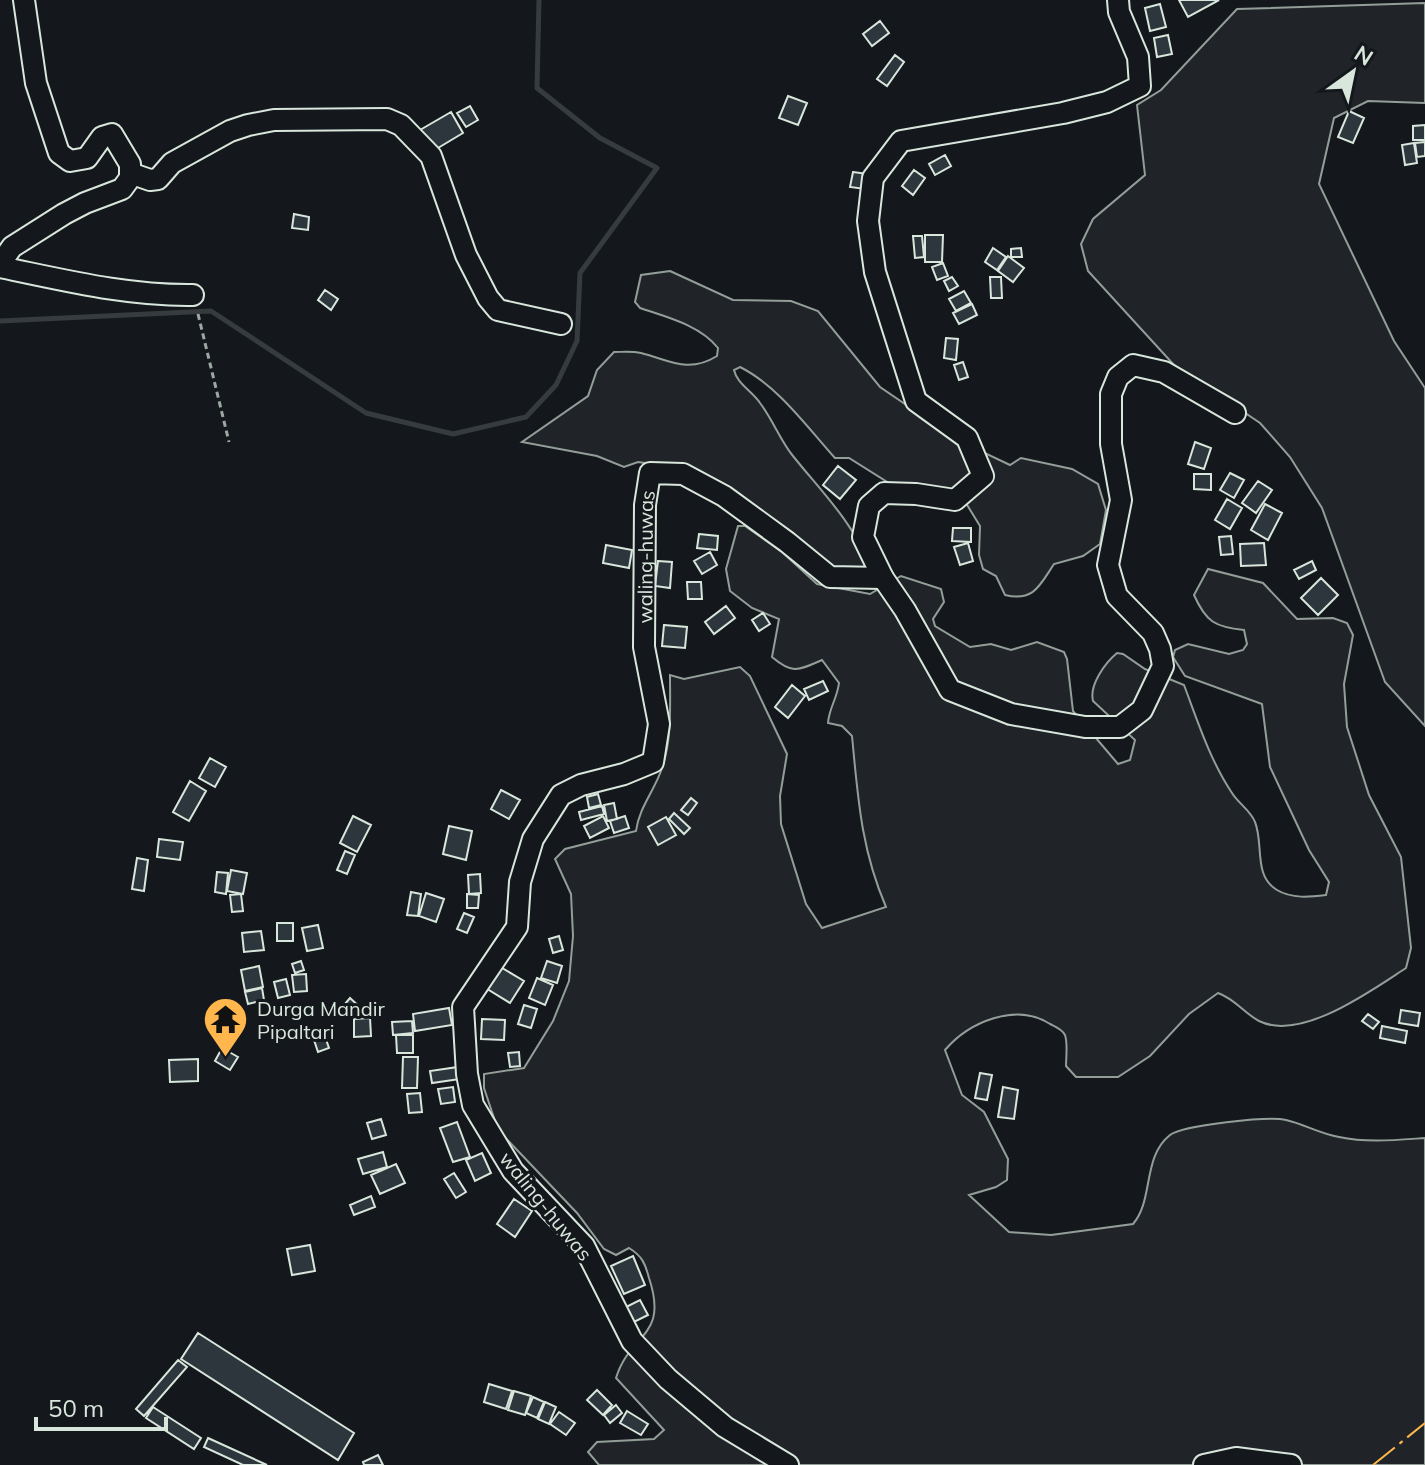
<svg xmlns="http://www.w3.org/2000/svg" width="1425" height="1465" viewBox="0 0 1425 1465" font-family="Mulish,sans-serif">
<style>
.green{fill:#202428;stroke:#939e99;stroke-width:2}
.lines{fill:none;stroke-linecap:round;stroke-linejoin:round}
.stream{stroke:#363b3e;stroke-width:5}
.building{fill:#2c363c;stroke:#d8e6dc;stroke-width:2}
.minor-casing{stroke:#d8e6dc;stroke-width:24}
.path{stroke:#9da8a2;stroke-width:3;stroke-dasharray:6 4;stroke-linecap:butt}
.minor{stroke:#14181c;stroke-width:20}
.power{stroke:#ffb74d;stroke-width:2;stroke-dasharray:28 6 4 6;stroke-linecap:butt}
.labels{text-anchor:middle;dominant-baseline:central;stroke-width:6;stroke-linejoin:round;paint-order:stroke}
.street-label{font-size:20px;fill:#d8e6dc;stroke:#14181c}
.poi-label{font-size:20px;fill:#d8e6dc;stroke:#14181c;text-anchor:start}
</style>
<rect width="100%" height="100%" fill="#14181c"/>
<path class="green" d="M1425 3V103L1368 101 1334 118 1319 184 1394 341 1425 388V726L1385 682 1322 508 1290 457 1260 423 1174 365 1088 271 1081 244 1093 219 1145 175 1137 105 1161 90 1237 9Z
M670 271 733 300 791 301 818 311 880 387 946 432 972 460 985 453 1010 465 1021 458 1072 469 1098 484 1106 510 1100 544 1083 556 1054 564C1040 585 1034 602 1005 595L996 576 983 569 979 555 980 526 961 495 889 483 849 458H835C807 427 778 386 740 367L734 370C737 384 752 391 760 403 773 420 780 440 793 456 820 490 852 521 868 562L863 575 828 572 688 469 638 462 624 467 597 456 522 442 588 396 597 370 614 352C623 352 632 351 641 353 669 360 688 374 717 356L718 348C700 325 666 317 640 308L635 302 641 275Z
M738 526H745L782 552 817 584 870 594 901 576 941 589 944 602 933 619 935 626 970 647 991 644 1011 650 1037 642 1064 652 1067 659 1073 711 1118 764 1130 760 1135 740 1093 701C1089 685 1105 663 1117 653L1123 654 1145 669 1184 685C1198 722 1210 760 1232 793 1238 803 1251 811 1255 822 1264 844 1253 876 1277 890 1292 899 1310 897 1326 895L1329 882 1309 850 1270 767 1262 704 1185 676 1173 657 1175 650 1188 644 1229 654 1243 650 1247 644 1244 630C1215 627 1206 622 1194 595L1208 569 1263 583 1297 619 1333 618 1347 623 1353 635 1344 684 1347 727 1369 795 1401 857 1411 948 1406 968C1372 990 1301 1042 1259 1021 1244 1013 1235 999 1218 993L1189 1014 1150 1056 1118 1077H1076L1066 1066C1066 1057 1068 1044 1065 1035 1062 1029 1056 1027 1050 1024 1016 1002 969 1022 945 1050L962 1095 984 1112 1008 1159 1007 1180 996 1187 969 1195 1009 1232 1051 1235 1133 1224C1154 1200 1142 1157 1170 1135 1183 1125 1269 1116 1286 1120 1304 1124 1320 1134 1339 1137 1367 1143 1396 1140 1425 1138V1465H599L588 1452 597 1442 654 1439 664 1430 616 1378C630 1332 669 1338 649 1278 645 1263 642 1256 629 1248L616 1255 604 1249 577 1213 498 1130 484 1088V1074L524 1068 553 1021 569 981 573 936 571 894 555 859 565 849 636 831C639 807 655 790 662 768 672 739 670 706 670 675L684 679 740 667 750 676 787 754 780 796 781 824 806 904 822 928 886 907C861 849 858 798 852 736L842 726 828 723C829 708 837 699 839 683L822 660C799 670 793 675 772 657L779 619 752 608 730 591 726 569Z"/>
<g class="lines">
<path class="stream" d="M0 321 211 311 366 413 453 434 526 417 556 385 577 341 580 273 657 168 600 138 537 88 539 0"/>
</g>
<path class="building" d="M1179 0H1219L1188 17Z
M1160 4 1166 27 1150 31 1145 8Z
M880 21 889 33 872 46 863 34Z
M1168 35 1172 54 1157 57 1154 38Z
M895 55 904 62 887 86 877 79Z
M788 96 807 103 798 125 779 118Z
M470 106 478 120 466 127 457 113Z
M1349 111 1364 118 1353 143 1338 137Z
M451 112 463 133 433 151 420 130Z
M1425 125V140H1413V126Z
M1425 142V156L1417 157 1415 143Z
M1414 143 1417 163 1405 165 1402 145Z
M945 155 951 166 935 175 929 164Z
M914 170 925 178 913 195 902 186Z
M853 172 868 174 865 189 850 187Z
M294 214 309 217 308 230 292 228Z
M925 235H943L942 262H925Z
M913 236H922L924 257 915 258Z
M993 248 1006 257 997 270 985 262Z
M1021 248 1022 257H1011V249Z
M1008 256 1024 268 1013 282 998 271Z
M943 263 948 276 937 280 932 267Z
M952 277 958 286 949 291 944 281Z
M990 277H1001L1002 298H991Z
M325 290 338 299 331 310 318 300Z
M964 291 971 303 956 311 949 299Z
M972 304 977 315 959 324 953 313Z
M946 338 958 339 956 360 944 358Z
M963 362 968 377 959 380 954 365Z
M1195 442 1211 448 1204 469 1188 464Z
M838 466 856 480 840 499 823 485Z
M1230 473 1244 480 1234 498 1220 490Z
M1194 474H1211V490L1194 489Z
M1258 481 1272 490 1256 513 1242 503Z
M1227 499 1242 508 1230 529 1215 520Z
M1265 504 1282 513 1268 540 1251 530Z
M953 528H971V542L952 541Z
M699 534 718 536 717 550 697 548Z
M1231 536 1233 554 1221 555 1219 537Z
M968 543 973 561 960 565 954 547Z
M1264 543 1266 565 1241 566 1240 544Z
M606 545 632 550 629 568 603 563Z
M710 552 717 565 702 574 694 561Z
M658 561 672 562 670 588 655 586Z
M1312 561 1316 570 1299 579 1294 570Z
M1321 578 1338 595 1318 615 1301 598Z
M687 582H701L702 599H688Z
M726 606 735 618 714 634 705 622Z
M763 613 770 624 759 631 752 620Z
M664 625 687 627 685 648 662 646Z
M823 681 828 691 809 700 804 689Z
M792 685 805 696 788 718 775 707Z
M210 758 226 767 215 787 199 778Z
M190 781 206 791 189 821 173 812Z
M501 790 520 800 509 819 491 809Z
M598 794 601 805 589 808 587 797Z
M691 798 697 803 688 815 681 810Z
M614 803 617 819 607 821 604 805Z
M602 806 604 814 581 820 579 812Z
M674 813 690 828 684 834 669 819Z
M353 816 371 825 357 852 340 843Z
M603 816 609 828 590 838 584 826Z
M625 816 629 828 614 833 610 821Z
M666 817 676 835 658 845 648 827Z
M449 826 472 831 466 860 443 854Z
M159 839 183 842 180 860 157 857Z
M345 851 355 855 347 874 337 870Z
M137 858 148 860 144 891 132 889Z
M231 870 247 873 243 894 227 891Z
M217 872 228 873 226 894 215 892Z
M480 874 481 893 469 894 468 875Z
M411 892 421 894 418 916 407 915Z
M426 893 444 899 436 922 419 916Z
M241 894 243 911 232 912 230 895Z
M467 894 479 895 478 908H467Z
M464 913 474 917 467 933 457 929Z
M277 923H293V941H277Z
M318 925 323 948 307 951 302 928Z
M261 931 264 950 244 952 242 933Z
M559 936 563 950 553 953 549 939Z
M301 961 304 970 295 973 292 964Z
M547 961 562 966 557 983 541 978Z
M497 965 524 981 510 1003 484 987Z
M259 966 263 987 245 991 241 970Z
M306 974 307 991 294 992 292 975Z
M537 978 553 985 545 1005 529 998Z
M286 979 290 995 278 998 274 982Z
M262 988 264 1000 248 1004 245 992Z
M350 998 362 1009 357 1015 345 1004Z
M524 1005 537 1009 531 1028 518 1024Z
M449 1008 452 1025 415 1031 413 1014Z
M1401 1010 1420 1013 1418 1026 1399 1023Z
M1368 1014 1379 1022 1373 1029 1362 1021Z
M370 1018 371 1036 354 1037V1019Z
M482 1019 505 1020 504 1040 481 1039Z
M412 1021 413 1033 393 1035 392 1022Z
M1382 1026 1407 1031 1405 1043 1380 1038Z
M324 1034 329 1048 318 1052 313 1037Z
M396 1035H413V1053H397Z
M222 1048 238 1057 230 1070 215 1061Z
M519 1052 520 1066 510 1067 508 1053Z
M403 1057H418L417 1088H402Z
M198 1059V1081L170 1082 169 1060Z
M458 1067 460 1079 432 1083 430 1071Z
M980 1073 992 1075 987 1100 975 1098Z
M453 1087 455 1102 441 1104 438 1089Z
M1003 1087 1018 1090 1014 1119 998 1117Z
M420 1093 422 1112 409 1113 407 1094Z
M381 1119 386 1135 372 1139 367 1123Z
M457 1122 470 1157 453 1162 440 1128Z
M383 1152 387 1167 363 1174 358 1159Z
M482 1153 491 1173 475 1181 466 1160Z
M396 1164 405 1183 380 1194 371 1175Z
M454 1173 466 1192 456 1198 444 1179Z
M371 1196 375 1207 354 1215 350 1205Z
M514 1199 532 1211 515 1237 497 1224Z
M310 1245 315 1271 292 1275 287 1249Z
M633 1256 645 1285 624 1294 611 1266Z
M640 1300 648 1315 634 1322 626 1307Z
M198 1333 354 1433 338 1460 181 1359Z
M178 1360 187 1367 144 1416 136 1409Z
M489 1384 512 1391 506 1409 484 1402Z
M597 1390 612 1405 603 1415 587 1400Z
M514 1391 531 1396 525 1415 508 1410Z
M533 1397 544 1402 537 1418 526 1413Z
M545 1402 556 1407 549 1424 538 1419Z
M616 1405 622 1413 610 1423 604 1415Z
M153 1407 201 1438 194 1449 146 1418Z
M627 1411 648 1424 641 1435 620 1423Z
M559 1412 575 1423 566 1435 550 1424Z
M208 1438 267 1465H243L204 1447Z
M378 1455 383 1465H364L363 1462Z"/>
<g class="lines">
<defs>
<g id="minor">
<path d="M130 173 150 180 158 179 172 163 230 131 248 125 274 120 387 119 401 125 431 156 466 255 488 298 498 310 561 324"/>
<path d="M0 264 12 247 64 214 85 203 122 189 130 178V164L112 134 102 137 87 158 70 161 59 153 36 83 24 0"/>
<path d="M0 267C64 280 127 296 193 295"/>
<path d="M883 578 905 610 950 690 1011 714 1085 727H1120L1142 710 1163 666 1160 649 1153 633 1117 596 1108 565 1121 500 1111 444V394L1118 377 1133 365 1164 372 1235 413"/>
<path id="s1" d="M788 1465 725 1427 668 1379 632 1341 584 1246 513 1171 473 1105 467 1074 463 1007 517 927 520 882 533 839 561 795 581 785 624 774 653 762 659 724 644 647 645 505 650 473 683 474 724 496 787 542 830 577 883 578 863 537 869 506 884 493 916 494 955 500 983 476 967 438 916 401 875 272 868 221 873 178 901 141 1063 113 1107 102 1140 86 1138 57 1119 12 1118 0"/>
<path d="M1204 1465 1236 1458 1291 1465"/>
</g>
</defs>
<use href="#minor" class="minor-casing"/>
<path class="path" d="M198 314 229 442"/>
<use href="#minor" class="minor"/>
<path class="power" d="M1373 1465 1425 1423"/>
</g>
<defs>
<symbol id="temple-pin" viewBox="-11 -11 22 30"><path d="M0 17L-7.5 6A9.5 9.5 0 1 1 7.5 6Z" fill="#ffb74d" stroke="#14181c"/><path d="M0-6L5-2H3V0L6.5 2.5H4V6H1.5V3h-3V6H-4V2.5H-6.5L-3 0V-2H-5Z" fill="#111"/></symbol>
</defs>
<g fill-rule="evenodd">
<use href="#temple-pin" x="200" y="994" width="51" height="69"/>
</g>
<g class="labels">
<g class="street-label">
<text stroke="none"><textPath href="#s1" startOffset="1130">waling-huwas</textPath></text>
<text transform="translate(546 1206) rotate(51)">waling-huwas</text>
</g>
<g class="poi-label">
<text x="257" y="1008">Durga Mandir<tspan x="257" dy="23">Pipaltari</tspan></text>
</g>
</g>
<g transform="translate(1353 72) rotate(33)" stroke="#14181c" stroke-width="6" paint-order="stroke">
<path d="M0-6L14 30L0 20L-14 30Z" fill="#d8e6dc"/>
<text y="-12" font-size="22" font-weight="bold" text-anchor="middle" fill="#d8e6dc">N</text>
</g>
<path d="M36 1417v12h130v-12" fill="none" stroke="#d8e6dc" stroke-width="4"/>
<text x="48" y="1417" font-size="24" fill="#d8e6dc" stroke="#14181c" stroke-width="6" paint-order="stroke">50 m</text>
</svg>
